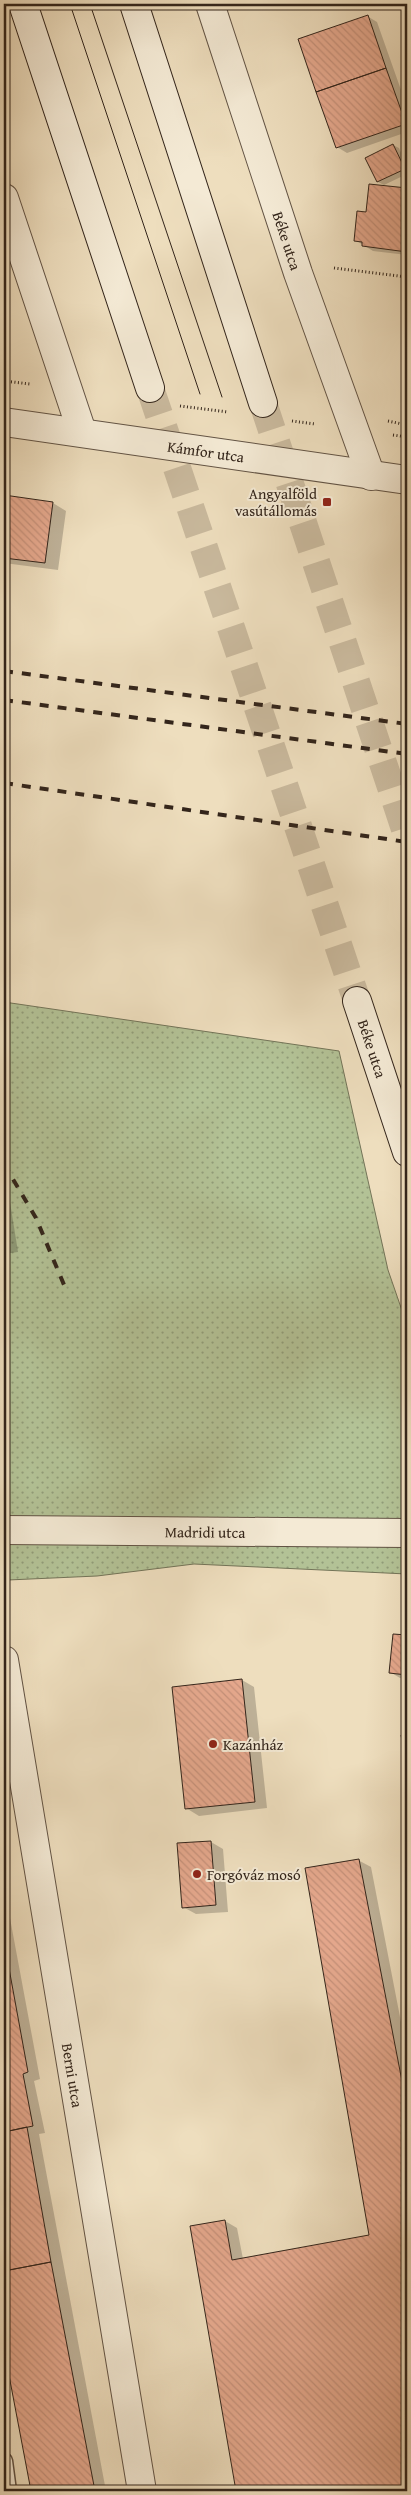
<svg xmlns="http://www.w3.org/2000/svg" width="411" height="2495" viewBox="0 0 411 2495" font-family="'Gentium Book Plus',serif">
  <defs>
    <pattern id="grass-dots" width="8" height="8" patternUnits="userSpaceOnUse" patternTransform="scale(1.25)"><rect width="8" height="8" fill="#b3c296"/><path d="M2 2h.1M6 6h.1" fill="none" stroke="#929d7a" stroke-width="1.8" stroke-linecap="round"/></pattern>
    <pattern id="building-back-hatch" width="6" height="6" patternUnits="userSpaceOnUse" patternTransform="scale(1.25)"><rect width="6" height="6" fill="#e5a88d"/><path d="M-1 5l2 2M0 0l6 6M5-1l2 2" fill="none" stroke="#c59079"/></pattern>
  </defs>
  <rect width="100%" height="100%" fill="#eedebe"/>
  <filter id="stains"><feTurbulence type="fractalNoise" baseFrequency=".004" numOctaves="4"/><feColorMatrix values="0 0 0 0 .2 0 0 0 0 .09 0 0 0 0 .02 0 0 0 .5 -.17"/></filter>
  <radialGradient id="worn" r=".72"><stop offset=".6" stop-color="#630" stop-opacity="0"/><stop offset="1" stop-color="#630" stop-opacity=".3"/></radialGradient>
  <path fill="url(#grass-dots)" stroke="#737458" d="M4 1002 339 1051 388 1270 407 1325V1574L194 1564 97 1576 8 1580 4 1543Z"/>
  <path fill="#0003" d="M292 4H303L296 6Z
    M367 16 377 22 407 107V132L347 153 337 147Z
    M393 145 399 148 407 167V174L384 185 378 182Z
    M370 185 407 189V255L373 251 355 240 367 213Z
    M4 496 53 503 66 511 58 570 4 563Z
    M4 1198 10 1202 18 1252 4 1254Z
    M394 1635 407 1637V1679L400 1678 390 1672Z
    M242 1680 254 1687 267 1808 199 1816 186 1808Z
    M211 1842 223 1849 228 1912 196 1914 183 1907Z
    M358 1860 371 1867 407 2053V2491H238L192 2227 225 2221 237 2228 243 2259 370 2236Z
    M4 1886 40 2079 34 2081 45 2133 39 2134 106 2491H32L4 2342Z"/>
  <path fill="url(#building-back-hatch)" stroke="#33251b" d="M368 15 386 68 316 92 298 39Z
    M386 68 406 124 336 148 316 92Z
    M393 144 405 169 377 182 365 158Z
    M369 184 407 188V252L362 246V242L354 241 357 211 366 212Z
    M4 495 53 502 45 563 4 558Z
    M4 1220 8 1247H4Z
    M393 1634 407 1635V1675L389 1673Z
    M242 1679 255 1802 185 1809 172 1687Z
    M407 1734V1769L401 1735Z
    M211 1841 216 1905 182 1908 177 1843Z
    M359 1859 407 2107V2491H236L190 2226 225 2220 232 2260 369 2235 305 1868Z
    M4 1941 28 2072 23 2074 33 2126 4 2132Z
    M27 2127 51 2262 4 2271V2132Z
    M51 2262 95 2491H31L4 2349V2271Z"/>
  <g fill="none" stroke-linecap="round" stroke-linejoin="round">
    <path stroke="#c9b99d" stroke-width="28" stroke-dasharray="28 14" stroke-linecap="butt" d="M150 388 357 1001
      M263 403 407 835"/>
    <g stroke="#625344" stroke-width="19">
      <path id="service" d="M4 2461 8 2491"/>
    </g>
    <g stroke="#625344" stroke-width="30">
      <g id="minor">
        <path id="s1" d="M210 4 298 273 371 476"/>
        <path d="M4 198 82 432"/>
        <path id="s2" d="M4 1530 407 1533"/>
        <path id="s3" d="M4 1660 142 2491"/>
      </g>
    </g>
    <g stroke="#625344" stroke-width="30">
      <g id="tertiary">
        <path id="s4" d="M4 422 407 480"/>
      </g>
    </g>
    <g stroke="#33251b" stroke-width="30">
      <g id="secondary">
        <path d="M23 4 150 388"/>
        <path d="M134 4 263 403"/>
        <path id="s5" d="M357 1001 407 1152"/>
      </g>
    </g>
    <path stroke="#33251b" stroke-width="3" stroke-dasharray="1 2.5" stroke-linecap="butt" d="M334 268 407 277
      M4 381 30 384
      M180 406 228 412
      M292 421 315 424
      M388 421 407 425
      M393 435 407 437"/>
    <use href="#service" stroke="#f4ead5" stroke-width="16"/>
    <use href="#minor" stroke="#f4ead5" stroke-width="28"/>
    <use href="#tertiary" stroke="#f4ead5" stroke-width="28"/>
    <use href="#secondary" stroke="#f4ead5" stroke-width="28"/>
    <path stroke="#33251b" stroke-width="1" d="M70 4 200 394
      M90 4 222 397
      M406 1006 407 1010"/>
    <path stroke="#33251b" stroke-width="4" stroke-dasharray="9 9" stroke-linecap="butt" d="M4 671 407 724
      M4 700 407 754
      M4 783 407 842
      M4 1164 36 1218 67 1292"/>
  </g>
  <g fill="#8f2418" stroke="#f4ead5" stroke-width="2">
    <rect x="322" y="497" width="10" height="10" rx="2.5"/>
    <circle cx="213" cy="1744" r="5"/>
    <circle cx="197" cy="1874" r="5"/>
  </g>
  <g text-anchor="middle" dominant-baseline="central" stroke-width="4" stroke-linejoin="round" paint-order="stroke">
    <g font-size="15" fill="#33251b" stroke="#f4ead5">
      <text stroke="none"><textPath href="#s1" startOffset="249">Béke utca</textPath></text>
      <text stroke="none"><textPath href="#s4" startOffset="204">Kámfor utca</textPath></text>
      <text stroke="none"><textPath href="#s5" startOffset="50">Béke utca</textPath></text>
      <text stroke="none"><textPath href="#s2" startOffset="201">Madridi utca</textPath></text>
      <text stroke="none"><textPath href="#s3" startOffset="421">Berni utca</textPath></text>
    </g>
    <g font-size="15" fill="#33251b" stroke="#f4ead5" text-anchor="start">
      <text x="317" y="493" text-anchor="end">Angyalföld<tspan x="317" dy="17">vasútállomás</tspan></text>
      <text x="223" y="1744">Kazánház</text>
      <text x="207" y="1874">Forgóváz mosó</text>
    </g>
  </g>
  <rect width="411" height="2495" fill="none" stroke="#eedebe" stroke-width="20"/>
  <rect x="5" y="5" width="401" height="2485" fill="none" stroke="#33251b" stroke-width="2.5"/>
  <rect x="10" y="10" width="391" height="2475" fill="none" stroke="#33251b"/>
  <rect width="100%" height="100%" filter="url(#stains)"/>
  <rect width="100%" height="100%" fill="url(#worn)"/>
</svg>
